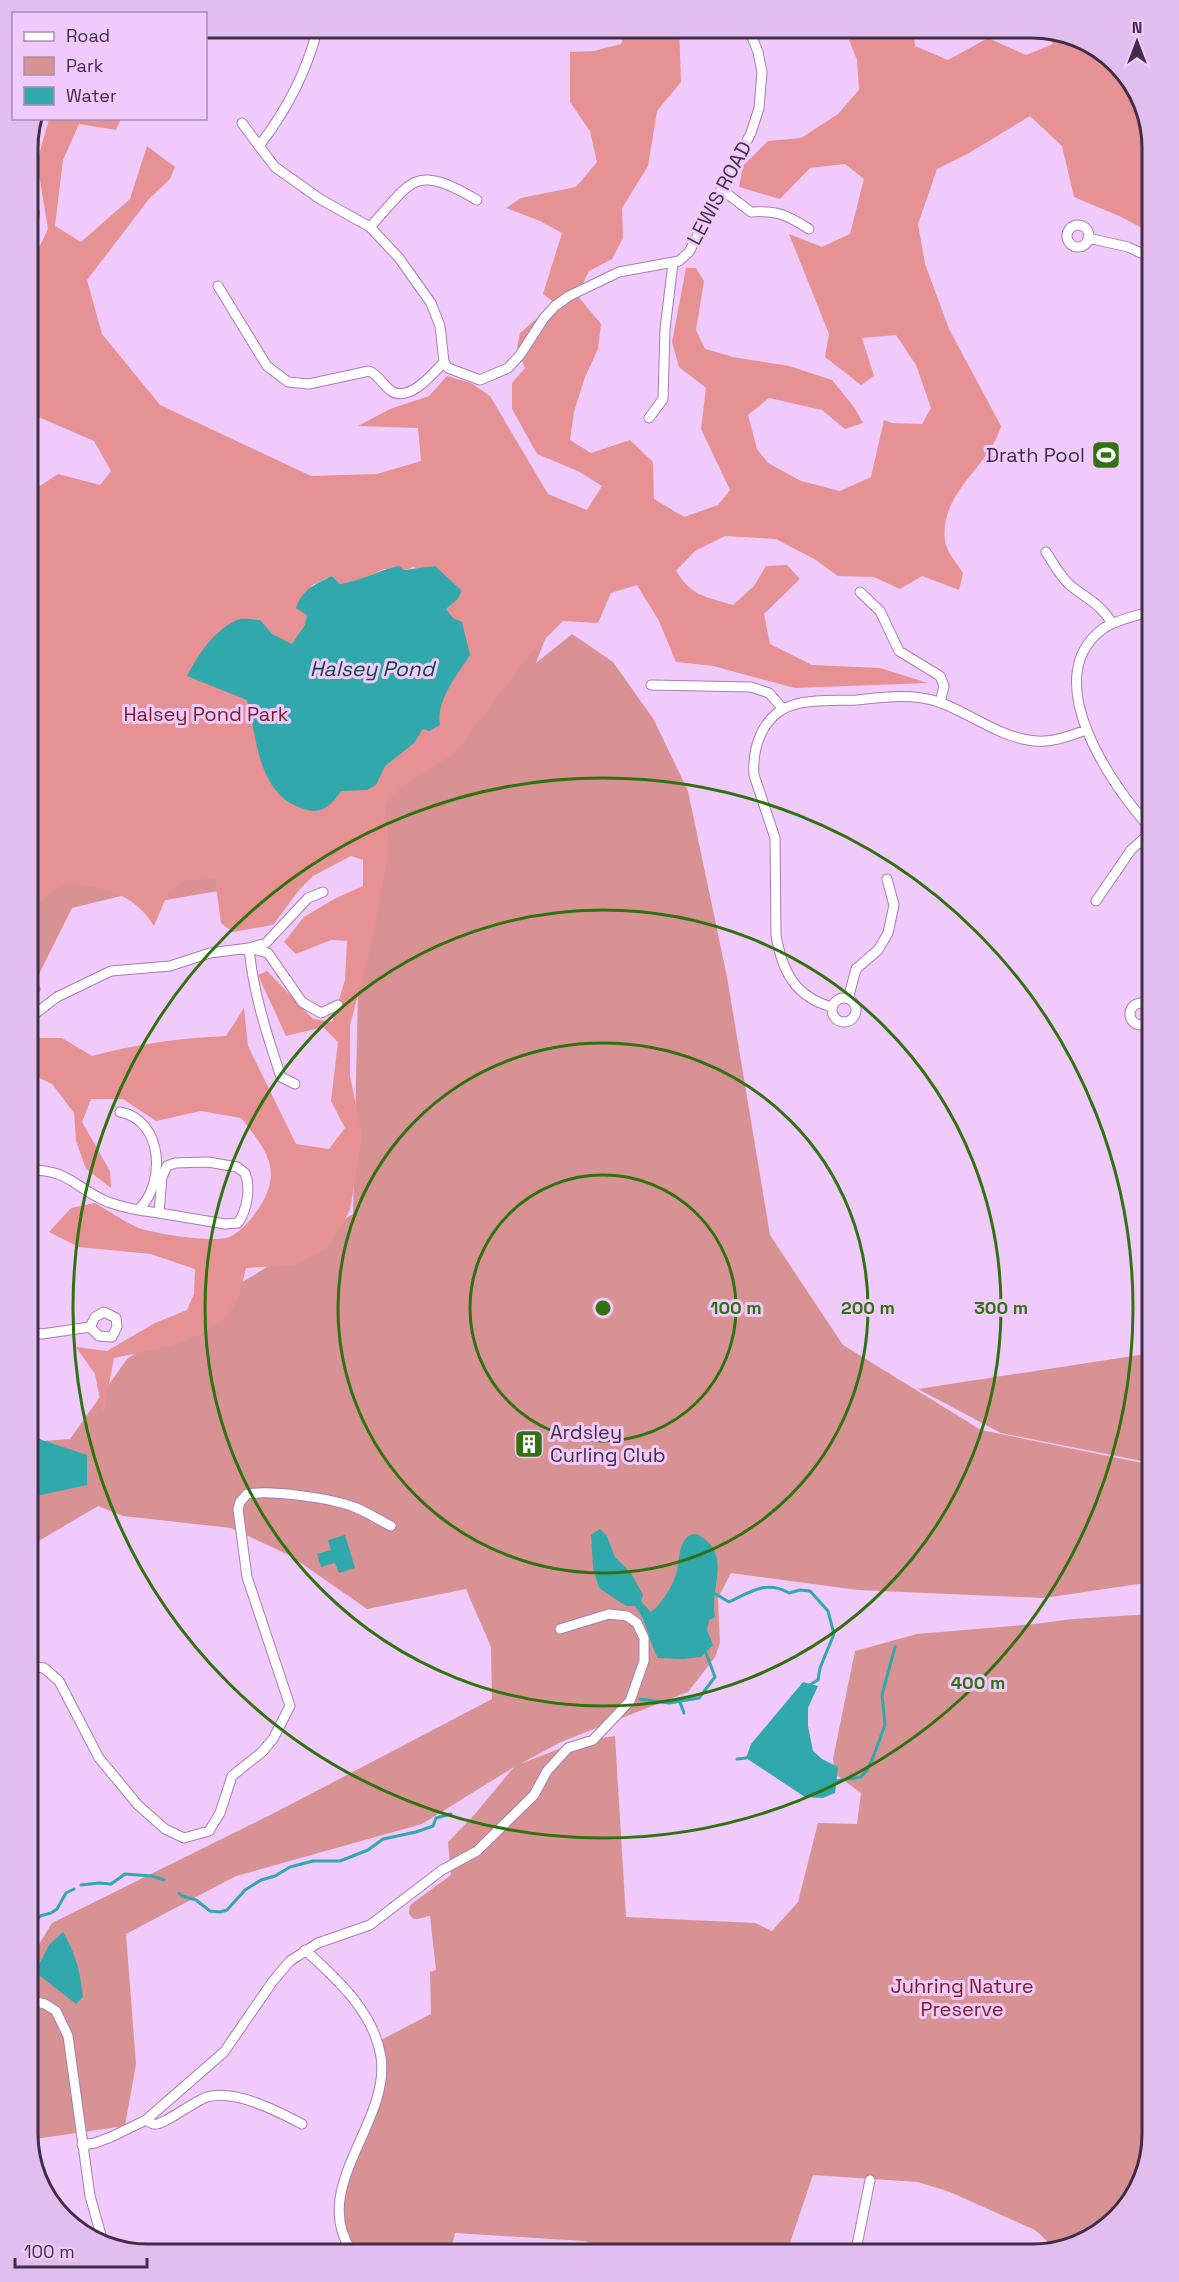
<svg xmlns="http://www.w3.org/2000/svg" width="1179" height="2282" viewBox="0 0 1179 2282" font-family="'Space Grotesk',sans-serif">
  <rect width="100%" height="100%" fill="#efcafb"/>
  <path fill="#d99293" d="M27 529 547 634 536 663 572 634 613 662 654 720 688 791 727 977 770 1235 843 1345 981 1430 1152 1465V1582L1044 1598 858 1590 731 1573 718 1598 720 1643 715 1657 688 1692 561 1742 520 1764 577 1742 615 1736 626 1917 755 1923 772 1931 798 1902 818 1823 857 1824 861 1793 835 1774 833 1759 855 1651 917 1634 1035 1624 1072 1619 1152 1614V2134L1131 2202 1078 2246 1057 2250 1035 2230 950 2192 918 2182 813 2175 786 2255H648L583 2241 455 2233 450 2255H345L339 2218 340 2199 380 2091 377 2042 431 2014 430 1972 436 1970 430 1916C421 1917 414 1923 409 1914L410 1905 451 1875 448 1842 475 1814 514 1767 422 1824 236 1876 126 1934 136 2064 125 2126 28 2140 27 1964 52 1923 280 1810 492 1699 491 1647 466 1589 367 1609 291 1556 231 1528 123 1516 98 1506 27 1548V1431L43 1441 70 1439 127 1359 220 1296 353 1214 359 948 378 842 288 879 166 900 137 892 72 908 27 998Z
    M1152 1353V1463L1001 1433 918 1389Z"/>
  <path fill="#e69294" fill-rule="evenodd" d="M627 27H679L681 82 657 111 648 166 622 208 623 238 612 259 589 271 577 295 601 324 598 349 585 377 574 412 570 440 591 453 630 440 653 462 654 499 684 517 718 505 730 490 701 429 706 388 679 367 672 342 686 268H696L704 281 696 330 705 349 733 357 789 366 832 380 854 407 863 423 845 429 822 410 769 398 748 415 757 449 768 463 801 481 840 491 871 477 884 420 892 423 922 424 931 408 916 365 896 335 862 338 874 376 861 385 825 357 829 334 789 234 822 247 850 234 864 179 845 164 810 168 780 199 739 187 743 166 768 141 801 138 838 114 859 90 857 60 844 27H913L915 46 948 60 988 38 1026 55 1053 44 1044 29 1099 48 1143 101 1152 148V233L1119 216 1074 197 1062 146 1030 116 969 153 937 169 918 224 925 264 949 329 1001 426C989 468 939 492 945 541 946 551 958 565 963 573L959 590 922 576 900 589 874 577 838 576 816 560 776 539 725 536 695 551 676 571C693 597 704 596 733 605L754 586 766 566 787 565 800 579 764 614 770 644 812 665 880 668 928 683 795 688 713 666 676 662 659 621 637 585 611 593 598 623 563 621 529 655 455 753 403 786 385 804 389 849 370 950 350 1025V1076L362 1136 350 1210 330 1246 295 1265 246 1268C243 1279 241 1294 235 1304 211 1343 155 1349 114 1358L103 1415 95 1374 76 1347 107 1351 155 1323 187 1310 194 1294 195 1269 151 1254 79 1247 49 1232 71 1208 95 1203C109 1211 124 1222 139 1228 155 1234 210 1242 226 1238 236 1236 248 1223 254 1215 285 1173 269 1153 241 1118L201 1111 156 1121 123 1099H91L82 1122 110 1171 111 1188 86 1169 76 1141 74 1113 52 1084 27 1072V1038H62L92 1056C137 1044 180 1038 226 1036L244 1008 248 1046 296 1144 329 1149 345 1128 331 1101 338 1042 323 1027 286 1036 258 975 267 971 313 1019 332 1022 345 980 347 941 331 940 296 954 284 942 304 917 334 899 363 886V860L351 856 313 876 299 890 273 925 233 932 221 923 215 879 186 880 168 893 154 926C133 892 103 887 65 883L31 909 27 928V491L34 490 58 474 100 485 111 471 94 441 27 412V254L37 252 48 229 37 162 49 119H121L116 130 79 124 63 160 55 226 81 242 130 199 147 146 175 167 170 179 149 199 87 280 102 334 160 405 311 476 377 474 421 461 418 428 358 426 390 409 429 396 447 376 471 383 490 396 548 494 587 510 602 486 578 471 537 454 512 409V383L525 368 517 348 520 333 555 303 543 294 562 233 540 221 506 208 521 198 576 187 597 162 590 131 570 102V52L594 51 621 44ZM414 567 457 600 446 609 453 618 462 622 470 655 447 692 438 715 423 729 414 743 385 766 376 785 341 791C334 802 328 808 315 811L274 789 261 765 247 700 226 690 196 681 260 620 272 634 292 644C307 624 309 620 299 597L312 585 332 576 340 584 358 581 384 569 404 570Z
    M27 944 41 990 27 1011Z"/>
  <path fill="#31a8ac" d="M399 566 404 570 435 566 462 591 457 600 446 609 453 618 462 622 470 655C457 675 436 700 440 725L429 731 423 729 414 743 385 766 376 785 367 790 341 791C333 803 324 814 308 810 257 798 258 740 247 700L187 676C198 655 214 630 237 620 243 617 253 620 260 620L272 634 292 644 305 625 307 615 296 608C302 590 315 584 332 576L340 584C361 581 379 570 399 566Z
    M27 1435 87 1455V1485L27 1498Z
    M600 1529 607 1536 615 1557 631 1573 643 1595 641 1601 651 1612C661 1605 671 1588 675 1577 681 1563 676 1535 696 1534 734 1552 709 1586 715 1617L709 1620 707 1630 713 1645 701 1657 683 1659 658 1658C648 1640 649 1625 635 1606H626L599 1588 593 1567 591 1535Z
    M345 1535 355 1568 339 1573 335 1563 321 1567 317 1554 331 1550 328 1540Z
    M803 1682 818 1686 808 1708V1726L813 1751 822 1759 838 1767 835 1793 823 1798 805 1797 746 1758 751 1744Z
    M63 1932C76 1955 80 1970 83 1997L76 2004 35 1972 49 1945Z"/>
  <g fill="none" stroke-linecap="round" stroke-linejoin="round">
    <path stroke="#31a8ac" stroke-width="3" d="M714 1593 729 1602C751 1592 765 1580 789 1593L800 1590 810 1591 828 1611 834 1634 820 1668 818 1680 811 1684
      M640 1699 669 1703 699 1698 715 1677 706 1653
      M680 1702 684 1713
      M737 1759 746 1758
      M836 1781 861 1777 867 1770 872 1760 885 1725 882 1695 895 1647
      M81 1885 99 1883 111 1884 125 1874 152 1876 164 1880
      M179 1893 182 1896 196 1900 210 1911 220 1912 227 1910 245 1890 261 1880 275 1876 290 1867 313 1861H340L368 1850 383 1839 416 1832 433 1826 436 1818 451 1814
      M27 1920 33 1922 40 1916 51 1913 57 1909 66 1893 74 1889"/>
    <g stroke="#a87cb5" stroke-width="11">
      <path id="minor" d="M318 27C307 72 287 110 259 146L275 167 320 199 370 227 399 258 431 303 440 326 444 362
        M536 31V27
        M31 123 33 118
        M242 123 259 146
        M721 189 751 212C777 210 787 215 809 229
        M27 201C35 208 36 213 32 223
        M1067 236a11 11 0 1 1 22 0a11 11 0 1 1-22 0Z
        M370 227C413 180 414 163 477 200
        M1088 238 1128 247 1152 258
        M218 286 267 366 288 382 309 384 369 371C379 375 382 384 390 390 408 404 433 374 444 362
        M444 362 448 368 480 380 508 368 520 355 544 318 555 306 569 296 619 272 679 261 689 252 751 133 759 108 762 72 758 52 748 27
        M649 418 663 399 665 329 673 263
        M1046 552C1054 564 1060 577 1071 586 1090 601 1098 602 1112 623
        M860 592 880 611 899 651 940 676 944 686 940 703
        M651 685 751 687 769 693 783 709
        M1152 830C1113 788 1035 677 1104 628 1118 619 1136 616 1152 611
        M1096 901 1131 850 1152 831
        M249 948C253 992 267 1035 281 1077L295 1084
        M249 948 268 953 302 1002 321 1013 338 1005
        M832 1010a12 12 0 1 1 24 0a12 12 0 1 1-24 0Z
        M848 999 856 969 878 950 888 933 894 905 887 879
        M1130 1014a11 11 0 1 1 22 0a11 11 0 1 1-22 0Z
        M832 1007C795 997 782 971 776 935L775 838 754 775C752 747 763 714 793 705 813 699 836 701 857 700 885 697 912 693 939 702 969 713 997 735 1028 740 1049 744 1067 737 1086 730
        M27 1020 57 997 111 971 170 966 210 953 249 948 266 943 308 898 323 892
        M120 1112C164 1120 166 1185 138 1210
        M208 1162 237 1167 245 1173C251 1188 247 1210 238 1223L225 1224 159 1213 162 1177 167 1166 175 1163Z
        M27 1170C70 1169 74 1188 108 1202 124 1208 142 1211 159 1213
        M104 1312 116 1318 117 1327 112 1337 99 1336 90 1327 95 1317Z
        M27 1332 42 1334 90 1327
        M27 1666 44 1668 59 1681 99 1758 138 1805 165 1829 184 1838 209 1831 220 1813 232 1776 262 1752 273 1739 290 1706 247 1577 238 1509 240 1502 247 1494C271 1490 331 1498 354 1507 367 1512 379 1520 391 1526
        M305 1950C337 1979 374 2012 381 2057 391 2123 307 2189 353 2253
        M27 2000 45 2004 56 2011 68 2036 90 2196 103 2242
        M146 2120C148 2121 152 2124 154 2124 163 2126 194 2101 207 2097 235 2089 277 2111 302 2124
        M82 2145 95 2143 111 2137 146 2120 224 2052 273 1981 290 1961 318 1943 370 1925 442 1870 477 1851 534 1795 547 1771 568 1748 593 1740 630 1701 644 1661V1638L637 1623 627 1616 609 1614 560 1629
        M855 2255 870 2180"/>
    </g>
    <use href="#minor" stroke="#fff" stroke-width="9"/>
  </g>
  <g fill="none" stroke="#2f720f" stroke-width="3">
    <circle cx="603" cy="1308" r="133"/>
    <circle cx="603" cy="1308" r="265"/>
    <circle cx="603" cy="1308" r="398"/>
    <circle cx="603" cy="1308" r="530"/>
  </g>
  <defs>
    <g id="stadium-square" transform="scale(1.5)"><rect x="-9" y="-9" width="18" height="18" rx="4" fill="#2f720f" stroke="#efcafb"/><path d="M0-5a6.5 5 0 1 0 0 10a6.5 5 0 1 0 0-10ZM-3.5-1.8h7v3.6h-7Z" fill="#fff"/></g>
    <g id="building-square" transform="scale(1.5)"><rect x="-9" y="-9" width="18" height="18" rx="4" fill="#2f720f" stroke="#efcafb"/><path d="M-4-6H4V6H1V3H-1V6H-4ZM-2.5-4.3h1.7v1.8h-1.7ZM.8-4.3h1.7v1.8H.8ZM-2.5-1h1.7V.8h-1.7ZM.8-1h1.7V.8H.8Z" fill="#fff"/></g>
  </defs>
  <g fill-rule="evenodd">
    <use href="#stadium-square" x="1106" y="455"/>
    <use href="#building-square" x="529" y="1444"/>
  </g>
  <g text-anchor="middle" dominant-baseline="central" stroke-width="6" stroke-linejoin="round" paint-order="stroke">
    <g font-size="20" fill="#412e46" stroke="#efcafb">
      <text transform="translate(719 193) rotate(-62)">LEWIS ROAD</text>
    </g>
    <g font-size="20" fill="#412e46" stroke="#efcafb" text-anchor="end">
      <text x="1085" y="455">Drath Pool</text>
      <text x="550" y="1432" text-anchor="start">Ardsley<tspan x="550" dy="23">Curling Club</tspan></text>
    </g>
    <g font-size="20" fill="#7d1b29" stroke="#efcafb">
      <text x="206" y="714">Halsey Pond Park</text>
      <text x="962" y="1986">Juhring Nature<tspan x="962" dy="23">Preserve</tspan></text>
    </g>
    <g font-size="21" font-style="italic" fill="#134648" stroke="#efcafb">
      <text x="372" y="668">Halsey Pond</text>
    </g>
  </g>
  <path d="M0 0H1179V2282H0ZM148 38H1032A110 110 0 0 1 1142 148V2134A110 110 0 0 1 1032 2244H148A110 110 0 0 1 38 2134V148A110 110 0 0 1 148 38Z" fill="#e1beed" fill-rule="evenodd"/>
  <path fill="none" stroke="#412e46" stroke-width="3" d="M148 38H1032A110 110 0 0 1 1142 148V2134A110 110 0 0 1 1032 2244H148A110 110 0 0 1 38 2134V148A110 110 0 0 1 148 38Z"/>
  <circle cx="603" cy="1308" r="9" fill="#2f720f" stroke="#efcafb" stroke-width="3"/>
  <g font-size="18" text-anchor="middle" font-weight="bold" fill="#2f720f" stroke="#efcafb" stroke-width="6" stroke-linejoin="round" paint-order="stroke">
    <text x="736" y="1314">100 m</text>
    <text x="868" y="1314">200 m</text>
    <text x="1001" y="1314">300 m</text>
    <text x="978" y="1689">400 m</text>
  </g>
  <rect x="12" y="12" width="195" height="108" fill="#efcafb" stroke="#a98cb3" stroke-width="1.5"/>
  <rect x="24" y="32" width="30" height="9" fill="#ffffff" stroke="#a98cb3" stroke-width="1.5"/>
  <text x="66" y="42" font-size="18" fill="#412e46">Road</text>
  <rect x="24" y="57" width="30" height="18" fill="#d99293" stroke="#a98cb3" stroke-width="1.5"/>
  <text x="66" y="72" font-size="18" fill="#412e46">Park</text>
  <rect x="24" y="87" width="30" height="18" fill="#31a8ac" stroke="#a98cb3" stroke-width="1.5"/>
  <text x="66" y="102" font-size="18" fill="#412e46">Water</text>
  <g transform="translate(1137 42)" stroke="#efcafb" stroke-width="4.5" paint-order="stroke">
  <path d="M0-4.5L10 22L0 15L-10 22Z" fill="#412e46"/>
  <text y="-9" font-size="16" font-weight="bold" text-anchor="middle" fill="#412e46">N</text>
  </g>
  <path d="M15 2258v9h132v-9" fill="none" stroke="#412e46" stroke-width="3"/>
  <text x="24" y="2258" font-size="18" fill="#412e46" stroke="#efcafb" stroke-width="4.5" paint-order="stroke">100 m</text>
</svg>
